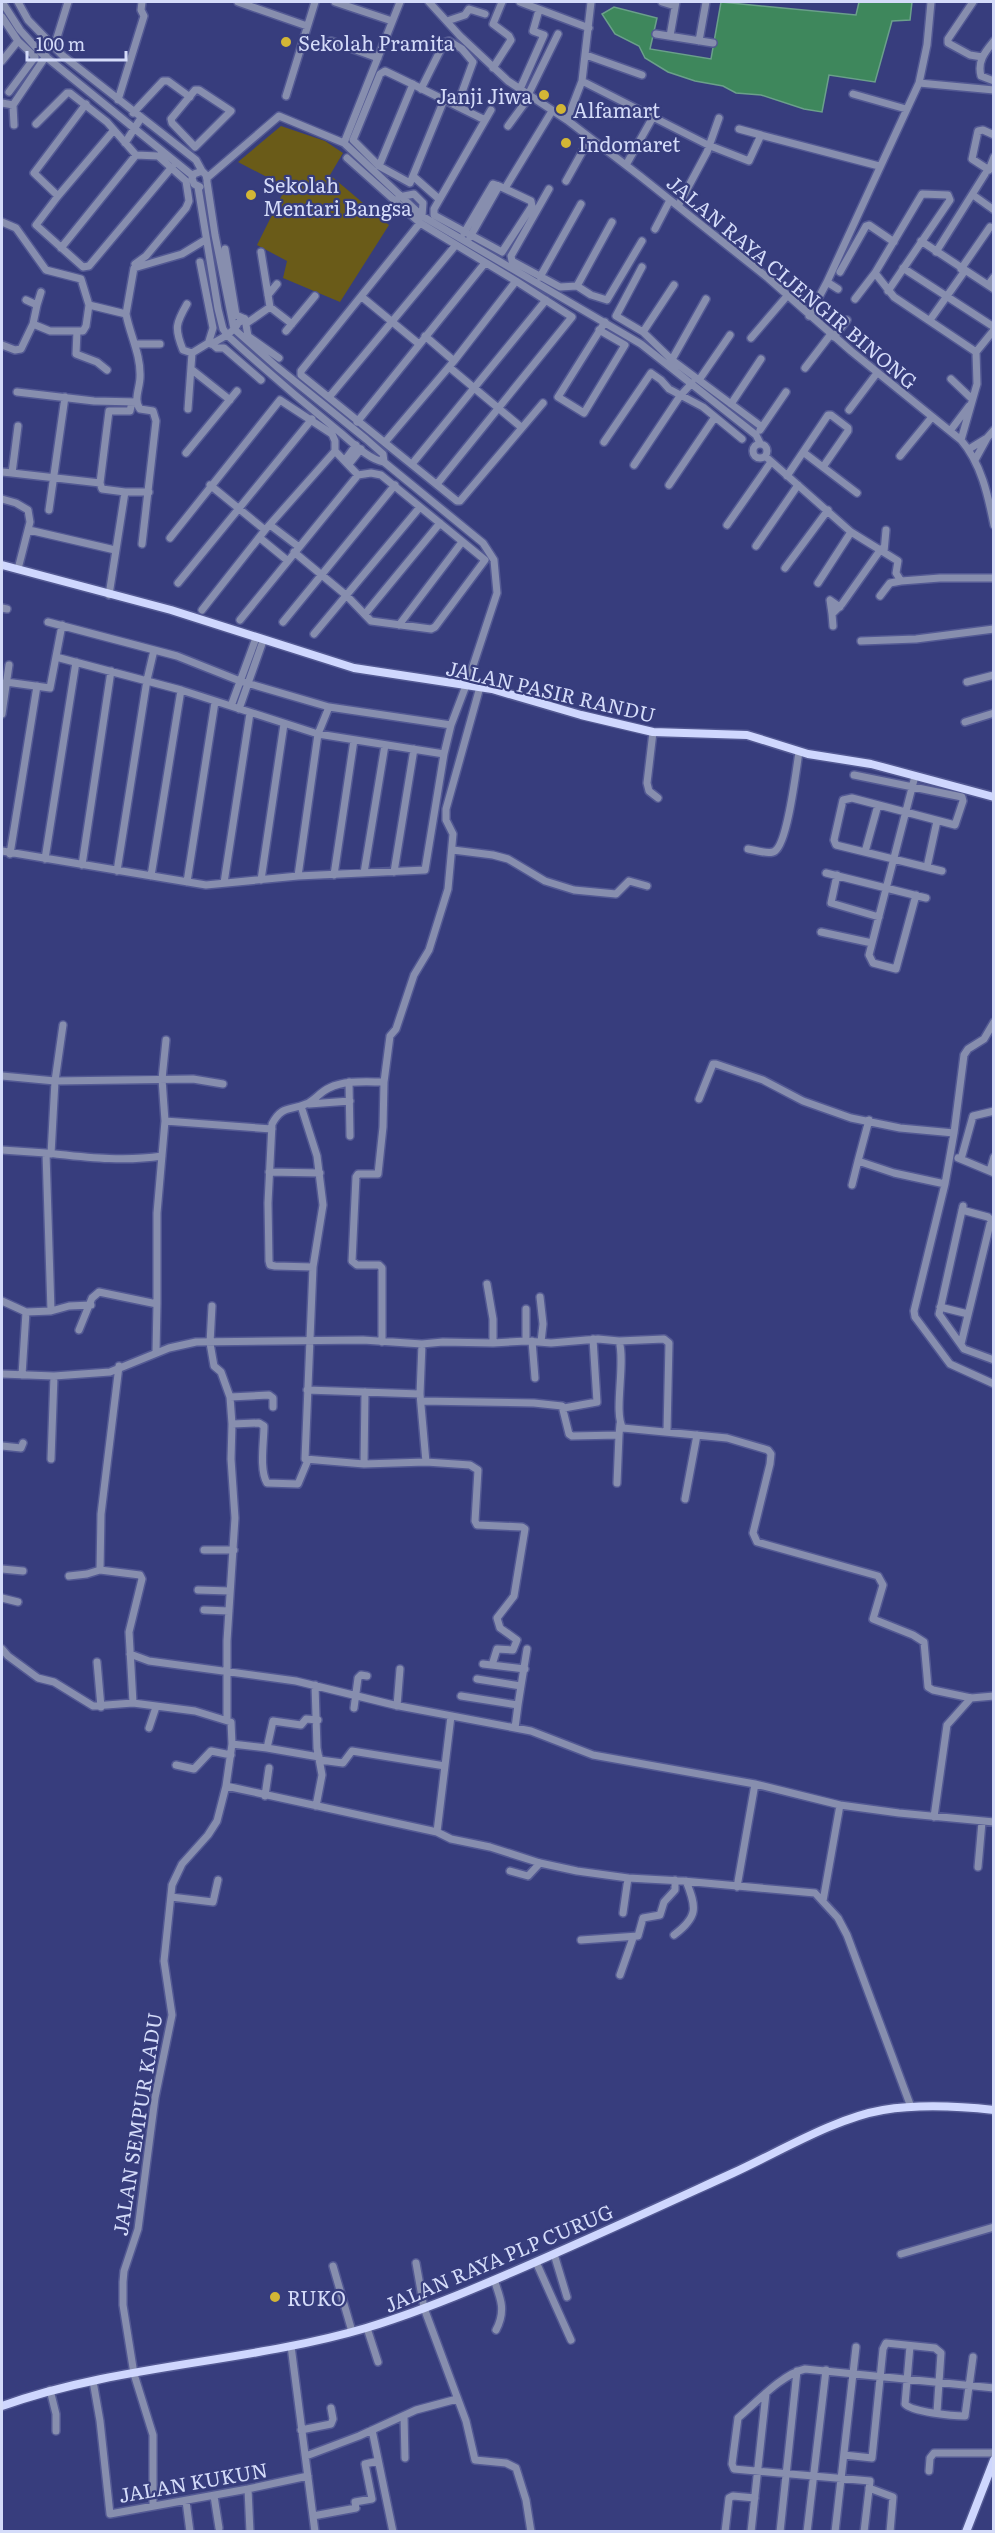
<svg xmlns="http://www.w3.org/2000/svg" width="995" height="2533" viewBox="0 0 995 2533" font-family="Literata,serif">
  <rect width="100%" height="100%" fill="#373d7d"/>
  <path fill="#6a5b18" d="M281 126 325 141 343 153 330 175 389 225 340 302 283 278 287 261 257 245 286 187 238 162Z"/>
  <path fill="#3e875c" stroke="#6ba08b" stroke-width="1.5" d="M721 2 856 15 859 2H912L910 20 892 21 875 82 829 75 822 112 804 109 761 95 736 93 723 86 695 81 668 72 645 58 639 46 615 34 602 14 614 7 657 18 650 49 711 59Z"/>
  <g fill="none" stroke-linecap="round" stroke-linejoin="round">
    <g stroke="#535993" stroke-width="10">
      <path id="minor" d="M2 2 20 30 40 52 193 176
        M18 2 28 20 62 55 196 160 202 171 206 175 207 180
        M238 2 307 26
        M335 2 392 21
        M429 2 460 36 508 81 567 120 640 176 768 278 851 351 961 440C981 463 988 495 994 525
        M520 2 589 28
        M662 2 675 6
        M973 2 948 39V43L970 55 982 57
        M2 17 18 41 35 57 9 92
        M447 21 465 15 469 9 485 14
        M656 34 713 43
        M670 36 676 2
        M331 41 378 58
        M699 41 706 2
        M994 41C985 52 977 61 981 76L994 81
        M54 47 68 2
        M586 55 642 75
        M2 61 18 41
        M493 68 511 40 509 36 493 24 502 2
        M582 81 708 145 749 161 761 135 739 129
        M919 83 994 90
        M421 89 444 43 449 41 462 49 473 62 457 106
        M520 89 544 35 533 31 539 10
        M195 90H199L231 111 195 147 172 123 171 119Z
        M853 94 906 109
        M528 95 558 34
        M286 96 315 2
        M118 100 144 16 141 10 142 2
        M444 100 410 183 379 166 353 140 380 74 385 71C419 87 452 104 485 120
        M2 103 13 105
        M491 110 434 209V215L502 252 532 206 531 201 499 186
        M133 113 163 81H168L190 97
        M567 120 582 81 591 2
        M36 124 67 93H70L107 122 136 155 158 156 186 181 189 201 186 208 146 256 135 264
        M14 125 13 105 46 56
        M508 126 530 96
        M114 130 58 196 36 225 83 267 89 266 172 167
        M761 135 879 166
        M994 135 983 130 978 131 972 159 989 170 994 157
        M125 143 141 118
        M344 143 400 2
        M347 158 420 223
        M626 165 653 117
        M379 166 413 84
        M208 177 279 116 344 143 422 216 641 344 756 435 760 443
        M414 177 439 199
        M566 181 590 138
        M207 182 215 235 234 329 277 367 366 439 383 454 384 462
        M507 185 552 111
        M200 187 194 184 192 178 194 174 202 171
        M549 189 511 256 512 261 560 287 577 286 591 295 607 300 642 241
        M973 195 994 210
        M58 196 34 173 86 104
        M399 197 414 194 423 203 422 216
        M678 206 707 152 719 118
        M2 222 16 228 46 270 81 279 89 305 126 314 134 268 182 254 205 240
        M655 229 670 200
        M464 233 493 184 499 186 470 237
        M921 241 994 289
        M61 248 136 155
        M225 249 236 315 245 319 248 336 279 358
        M261 252 270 307 292 324
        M936 252 985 174
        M200 262 213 328 209 341 217 348H224L261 380
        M642 267 616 316 643 332 672 360 762 427
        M903 268 994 327
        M961 269 990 227
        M840 272 866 226 869 225 894 242
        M875 273 894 297 976 352 977 384 961 440
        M540 277 581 204
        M827 282 838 289
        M988 285 994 277
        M577 286 612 222
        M268 295 277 284
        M362 297 419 344
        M855 299 875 273 922 194 948 195 950 200 888 291
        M26 300 37 305 33 324
        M187 304C176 323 174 328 183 350L192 353
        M37 305 41 292
        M89 305 86 326 83 331H77L76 354 97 362 107 370
        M126 314C130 335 141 355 140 377 140 388 133 400 140 409L153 411 156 421 142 544
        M809 316 827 282 919 83 927 45 931 2
        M930 320 964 272
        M247 323 270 307
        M599 330 625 345 584 413 558 397 605 322
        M286 331 315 296
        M643 332 674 285
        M425 336 454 361
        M834 337 847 320
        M751 338 787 296
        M136 344H160
        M211 344C219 340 235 332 238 323L245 319
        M2 345 15 350 21 349 33 324 50 331H77
        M976 352 994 330
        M192 353 210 342
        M670 363 706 299
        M449 367 521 427
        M805 368 831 334
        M191 369 230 400
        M951 379 972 399
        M699 380 730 335
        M17 392 94 401 137 402
        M330 396 455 246
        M731 404 761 359
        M188 409 192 353
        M849 410 877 373
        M357 422 485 263
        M18 426 12 473 100 483 102 489 125 492
        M760 430 786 392
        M950 431 969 406
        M386 441 454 361 516 281
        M604 442 651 373 661 380 669 389 703 407 742 439
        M753 451a7 7 0 1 1 14 0a7 7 0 1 1-14 0Z
        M969 449 987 438 994 430
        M803 452 857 493
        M186 453 237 391
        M765 456 851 532 898 561 896 573 901 581 940 578H994
        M900 456 932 417
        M345 460 356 445
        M975 460 987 438
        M349 464 361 449
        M412 464 546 300
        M634 465 680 396 692 383
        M2 472 12 473
        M787 476 828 415H831L848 428V431L823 467
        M100 483 109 411H130L132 402
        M437 484 572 317 516 281 420 223 301 371V375L457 501H460L543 403
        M210 485 265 530
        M669 485 715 417
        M2 499 16 503 28 510 30 522 18 569
        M49 510 65 397
        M270 525 299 547
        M727 525 771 462
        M29 530 115 550
        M170 538 280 400 332 434 335 441V451L358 475 371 473 381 475 485 560 435 627 431 629 371 621 347 596 294 552
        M260 538 288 561
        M756 546 798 485
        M884 552 886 530
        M785 568 828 510
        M178 583 312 419
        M818 583 851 532
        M109 595 125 492H149
        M880 596 890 583 901 581
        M840 607 830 600 832 614 842 604 881 549
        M2 608 7 609
        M202 610 265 530 335 451
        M365 614 440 523
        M832 614 833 626
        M240 620 358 475
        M48 622 177 656 240 681 329 707 451 725
        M283 622 395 485
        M399 625 462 542
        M314 634 420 507
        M861 641 916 639 994 629
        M56 657 181 690 318 734 444 754
        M6 682 50 688 62 625
        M967 682 994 675
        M231 706 256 638
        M239 709 263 641
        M2 714 9 665
        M965 722 994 713
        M653 732 647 783 649 791 658 798
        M854 775 962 797 963 801 955 825 852 798 843 800 834 840 836 845 942 871
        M915 776 869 955 873 963 896 969 916 895
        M748 849C755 850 770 855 775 851 788 842 796 770 799 752
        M453 850 493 855 508 859 545 881 574 890 616 894 629 881 647 886
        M2 851 206 885 298 876 425 870 444 754 451 725 470 675 497 593 494 560 483 543 384 462C367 459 350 440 336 429 299 399 263 368 228 336L223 329 218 309 198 187
        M865 852 878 805
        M10 854 37 686
        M45 859 76 662
        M82 865 111 671
        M927 867 937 821
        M117 871 147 680 154 650
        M394 872 414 749
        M364 873 385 745
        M826 873 926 898
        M334 875 354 740
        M837 875 831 903 879 917
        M151 876 181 690
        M298 876 318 734 329 707
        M261 880 284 724
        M187 882 215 702
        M224 883 250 713
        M821 932 872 943
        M994 1022 984 1039 968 1049 964 1055 954 1133 945 1184 914 1311 915 1317 950 1364 994 1384
        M2 1076 55 1081 193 1079 223 1084
        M349 1082 350 1136
        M699 1099 713 1064H716L763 1080 803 1101 851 1118 900 1128 954 1133
        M309 1104 350 1101
        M301 1106 317 1156 323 1205 313 1267
        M869 1120 858 1161 894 1173 945 1184
        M165 1121 272 1129
        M2 1150 46 1153
        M51 1154 55 1081 63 1025
        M958 1158 994 1173
        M961 1159 973 1116 994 1111
        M990 1171 994 1157
        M269 1172 320 1173
        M852 1185 858 1161
        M963 1206 939 1314 964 1349 994 1360
        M487 1284 493 1319V1343
        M540 1297 543 1324 541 1342
        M2 1301 26 1312 51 1311
        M91 1305 69 1306 51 1311 46 1153C85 1157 122 1162 162 1156
        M212 1306 210 1343 214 1366 221 1372 230 1397 232 1424 231 1459 235 1518 227 1641V1720
        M940 1307 968 1314
        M79 1330 92 1298 99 1292 157 1304V1213L165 1121 162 1079 166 1040
        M526 1341V1309
        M532 1341 535 1378
        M619 1341 664 1339 669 1343 667 1431
        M382 1342V1268L379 1265H357L352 1261 356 1177 358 1174H378L383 1127 384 1082
        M422 1344 420 1394 426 1462 470 1465 478 1470 475 1521 477 1525 522 1527 525 1529 514 1596 497 1618 500 1628 517 1640 513 1650 497 1649 492 1665
        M961 1344 991 1220 988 1217 962 1210
        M156 1352 157 1304
        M2 1374 54 1376 110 1372 169 1348 196 1342 363 1340 422 1344 443 1342 493 1343 526 1341 551 1343 598 1339 619 1341C626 1362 613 1414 623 1428L727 1438 768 1450 771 1454 770 1464 753 1533 757 1542 878 1576 883 1585 873 1619 913 1635 924 1642 928 1687 933 1690 971 1698 994 1696
        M22 1375 26 1312
        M307 1390 420 1394
        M365 1392 364 1464 305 1459 313 1267 275 1266 270 1265 269 1261 268 1203 272 1124C282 1105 290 1111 306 1104 314 1101 320 1092 329 1088 345 1080 366 1082 384 1082L390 1036 396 1029 414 975 429 950 448 889 453 834 446 820V809L480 687
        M230 1397 269 1395 273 1398V1407
        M421 1401 534 1403 562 1406 569 1434 572 1436 619 1435 620 1424
        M564 1408 597 1402 593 1339
        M232 1424 259 1423 264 1426C264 1442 259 1469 267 1483L298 1484 308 1460
        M2 1446 21 1448 23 1443
        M51 1459 54 1376
        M364 1464 426 1462
        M617 1483 619 1435
        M685 1499 697 1435
        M204 1550H234
        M2 1569 23 1571
        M100 1570 140 1575 142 1579 129 1632 133 1703
        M69 1576 87 1574 100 1570 101 1514 119 1366
        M198 1590 230 1591
        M2 1598 18 1602
        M204 1610 229 1611
        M2 1649 8 1656 38 1678 54 1682 93 1706 133 1703 195 1711 231 1722 232 1744 226 1786 437 1832 451 1839 490 1847 540 1863 577 1871 628 1878 683 1881 815 1893 838 1918 847 1935 911 2107
        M130 1654 149 1661 296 1681 394 1705 531 1731 593 1755 755 1784
        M97 1662 101 1707
        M483 1664 525 1669
        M477 1679 521 1686 518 1705
        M315 1685 317 1748 322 1775 316 1806
        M521 1686 527 1649
        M461 1696 518 1705 515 1728
        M397 1706 400 1669
        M354 1708 358 1678 361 1675 367 1676
        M149 1728 156 1707
        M232 1744 267 1748 273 1721 301 1725 306 1719 318 1720
        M267 1748 319 1757
        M320 1760 343 1763 352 1751 445 1766
        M176 1765 194 1769 211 1751 231 1755
        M265 1796 269 1768
        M934 1817 947 1725 971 1698
        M437 1832 451 1716
        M978 1867 982 1822
        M510 1871 528 1876 540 1863
        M737 1887 755 1784 840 1805
        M171 1897 213 1902 218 1880
        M823 1901 840 1805 899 1813 994 1822
        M623 1913 628 1878
        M674 1935C698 1917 697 1908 686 1881
        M581 1940 638 1936 643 1918 660 1915 664 1902 675 1890V1880
        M620 1975 633 1938
        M554 2254 567 2297
        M901 2254 994 2227
        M536 2262 571 2340
        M416 2263 424 2308 466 2421 475 2460 506 2463 516 2468 526 2500 531 2532
        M333 2266 351 2328 350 2332
        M494 2280C501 2299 506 2311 496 2330
        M367 2328 378 2362
        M291 2346 315 2532
        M910 2346 905 2404C912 2412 953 2416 965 2416L973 2357
        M93 2381 100 2421 110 2514 248 2489 308 2476
        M50 2390 56 2414V2431
        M404 2416 405 2458
        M301 2430 331 2424 333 2419 331 2408
        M372 2430 393 2532
        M844 2455 872 2458 883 2349 886 2343 935 2348 941 2353 937 2412
        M306 2456 359 2436 416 2410 457 2399
        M929 2471 930 2458 934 2453H994
        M869 2488 893 2497 890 2532
        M248 2489 250 2532
        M214 2496 219 2528
        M186 2501 190 2532
        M153 2505V2435L134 2374 123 2305V2282L124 2271 138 2229 155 2098 172 2015 164 1961 172 1885 182 1864 208 1835 217 1821 226 1786
        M313 2516 356 2508 355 2502 372 2499 365 2464 378 2461
        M725 2532 729 2498 733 2496 755 2498
        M751 2532 766 2393
        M780 2532 797 2371
        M807 2532 826 2370
        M835 2532 856 2347
        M864 2532 870 2481 734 2469 732 2464 738 2418C756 2403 782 2374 805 2369L994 2388"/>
    </g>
    <g stroke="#535993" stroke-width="11">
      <path id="major" d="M2 565 171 610 354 668 492 689 581 715 653 732 747 735 808 754 871 764 994 797
        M2 2406C119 2364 247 2363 366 2328 409 2315 452 2298 494 2280 574 2246 654 2209 733 2173 779 2152 835 2118 883 2110 919 2104 958 2106 994 2110
        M966 2532 994 2460"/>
    </g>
    <use href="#minor" stroke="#878eae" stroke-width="7"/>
    <use href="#major" stroke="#cfd7fe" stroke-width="8"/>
  </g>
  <g fill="#d3b635" stroke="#373d7d" stroke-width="2">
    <circle cx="286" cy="42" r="6"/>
    <circle cx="544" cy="95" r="6"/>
    <circle cx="561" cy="109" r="6"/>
    <circle cx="566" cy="143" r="6"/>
    <circle cx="251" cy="195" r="6"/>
    <circle cx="275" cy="2297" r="6"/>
  </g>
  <g text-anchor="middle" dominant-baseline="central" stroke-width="4.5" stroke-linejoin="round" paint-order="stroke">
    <g font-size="20" fill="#d4dbf9" stroke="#373d7d" text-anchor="start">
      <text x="298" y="42">Sekolah Pramita</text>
      <text x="532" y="95" text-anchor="end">Janji Jiwa</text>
      <text x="573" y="109">Alfamart</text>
      <text x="578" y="143">Indomaret</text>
      <text x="263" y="184">Sekolah<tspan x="263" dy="23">Mentari Bangsa</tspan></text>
      <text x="287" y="2297">RUKO</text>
    </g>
    <g font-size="20" fill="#d4dbf9" stroke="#373d7d">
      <text transform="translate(793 281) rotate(40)">JALAN RAYA CIJENGIR BINONG</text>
      <text transform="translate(551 690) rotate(13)">JALAN PASIR RANDU</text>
      <text transform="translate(136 2124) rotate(-81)">JALAN SEMPUR KADU</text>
      <text transform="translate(498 2257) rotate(-23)">JALAN RAYA PLP CURUG</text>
      <text transform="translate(193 2481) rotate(-10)">JALAN KUKUN</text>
    </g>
  </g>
  <rect width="995" height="2533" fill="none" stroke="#d4dbf9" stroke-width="6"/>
  <path d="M27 51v9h99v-9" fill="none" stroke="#d4dbf9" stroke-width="3"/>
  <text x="36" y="51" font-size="18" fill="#d4dbf9" stroke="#373d7d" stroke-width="4.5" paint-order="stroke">100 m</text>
</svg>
